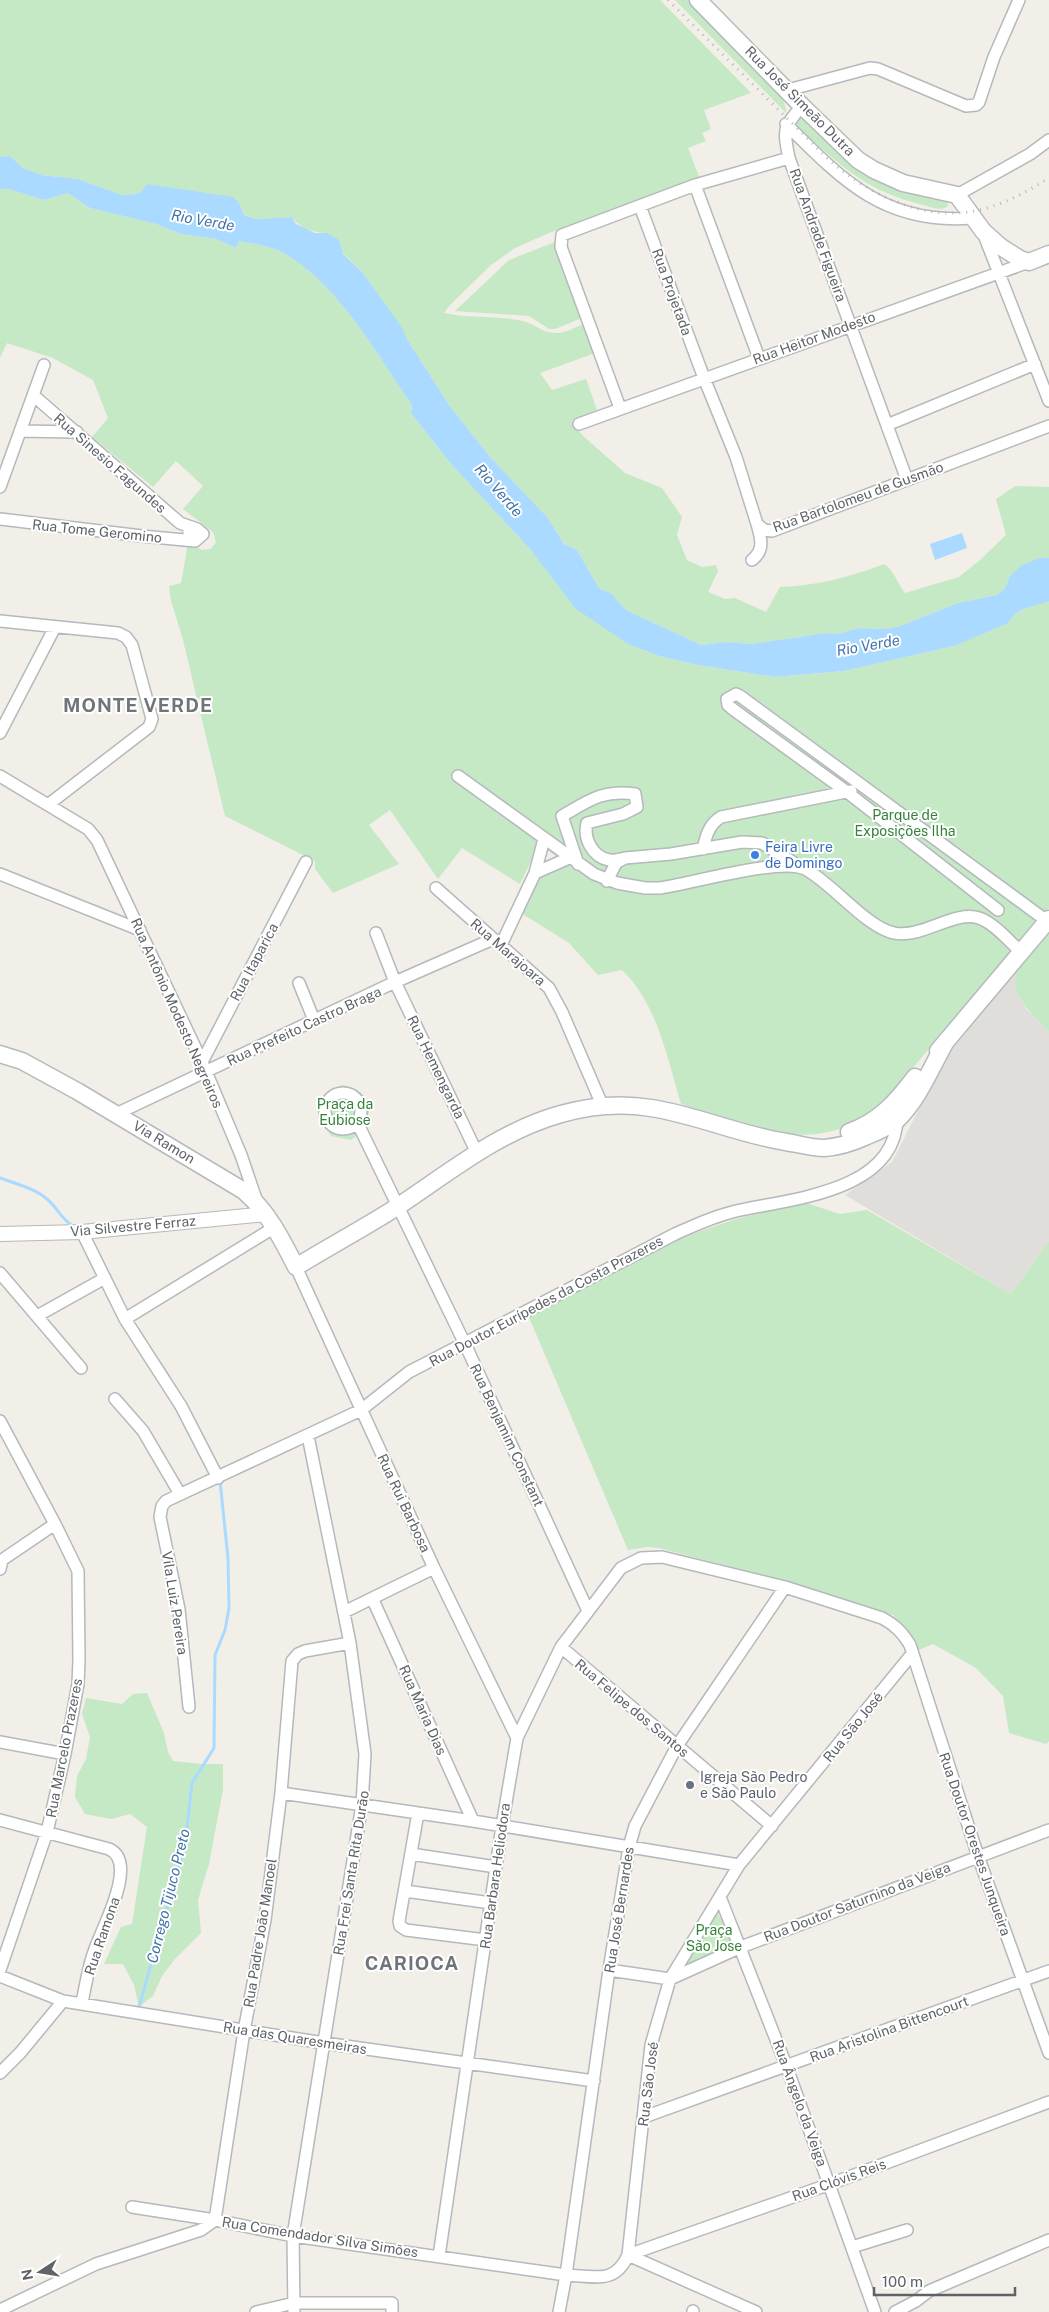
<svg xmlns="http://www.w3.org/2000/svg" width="1049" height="2312" viewBox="0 0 1049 2312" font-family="'Public Sans',sans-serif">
  <rect width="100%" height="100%" fill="#f1efe8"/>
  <path fill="#e0deda" d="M1017 970 1015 981 1020 998 1027 1010 1049 1032V1241L1011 1294 845 1195 892 1162 947 1054Z"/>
  <path fill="#c5e8c5" d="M0 0H660L751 93 704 110 711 129 702 133 706 141 688 148 700 179 549 233 515 248 491 265 449 306 444 313C471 319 496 315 522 321 534 323 542 333 555 333 564 334 576 327 584 324L595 353 540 373 552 390 586 379 597 410 571 421 583 436 625 473 662 488 682 517 677 535 687 560 702 567 716 565 718 571 708 592 725 599 735 598 766 612 780 587C816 586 850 577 884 564 894 570 897 583 905 593L959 577 980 560 1006 535 996 499 1015 486 1049 487V558H1040L1010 576 1005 588 997 595 958 603 900 626 884 629 859 628 838 634 826 633 751 644 725 642 701 645 626 610 612 594 599 588 577 550 564 544 548 518 490 457 449 405 407 339 400 326 362 272 343 253 328 233C314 233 300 229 292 217L256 219 244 215 239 203 147 184 142 192 135 194 122 195 78 179 41 175 23 168 10 156 0 157Z
    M675 0H693L782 95 787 114Z
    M799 116 804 117 853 163 942 199 947 202 948 206C941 212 931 207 923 205 863 190 841 165 796 126L795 122Z
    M0 189H9L44 200 68 193 90 208 156 224 181 234 216 239 236 248 239 241C256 244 275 247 290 257 339 287 380 358 412 405L411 413 451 464 530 549 628 644 659 656 698 665 775 677 844 671 954 646 1034 604 1049 601V908L876 1111C866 1116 856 1123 845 1127 791 1148 732 1121 681 1104 668 1060 657 1003 622 970L598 975 569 943 521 913 537 875 551 869 568 865 539 844 520 884 462 848 438 879 390 810 369 825 399 864 333 893 315 869V861L225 816 182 636 171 601 169 586 181 583 188 543 202 550 211 549 216 542 213 532 183 509 203 486 176 461 153 487 92 437 108 418 93 380 53 358 7 343 0 358Z
    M555 242 582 318 555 329H549L529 316 455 311 509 260Z
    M1049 933V1032C1035 1018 1005 991 1018 969 1025 955 1038 944 1049 933Z
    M342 1085C377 1091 376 1122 351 1140L331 1136 319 1116C322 1100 329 1093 342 1085Z
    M806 1203 840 1214 867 1210 1011 1294 1049 1241V1741L1046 1744 1009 1733 1003 1696 976 1668 933 1644 916 1651 906 1628 893 1615 789 1582 659 1548 647 1547 628 1550 528 1315 677 1239 739 1218Z
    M147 1693 164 1733 168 1752 173 1761 202 1764H223V1790L209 1864 198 1900 201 1933 174 1960 162 1976 153 1996 139 2007 134 1985 123 1964H104L121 1927 132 1924 147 1827 130 1814 111 1819 85 1814 75 1797 77 1776 86 1759 90 1737 82 1714 86 1698 122 1704 133 1694Z
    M714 1907 736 1945 680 1968Z"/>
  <path fill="#aadaff" d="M10 156 23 168 41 175 78 179 122 195 135 194 141 192 147 184 233 197 239 203 244 215 256 219 292 217 296 224 315 233H328L339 240 343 254 362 272 401 326 407 339 449 405 490 457 548 518 564 544 577 550 599 588 612 594 626 610 701 645 725 642 751 644 826 633 838 634 859 628 884 629 900 626 958 603 997 595 1005 588 1010 576 1022 565 1040 558H1049V601C1035 607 1016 607 1008 623L954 646 844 671 775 677 698 665 659 656 628 644 576 609 530 549 451 464 411 413 412 405C379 357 340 288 290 257 276 247 256 244 239 241L236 248 216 239 181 234 156 224 90 208 68 193 44 200 9 189H0V157Z
    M962 533 967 548 935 560 930 544Z"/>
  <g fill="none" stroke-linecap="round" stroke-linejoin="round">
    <path stroke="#aadaff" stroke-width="3" d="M0 1178C16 1184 34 1188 47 1199 57 1207 63 1222 75 1227
      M158 1360 169 1377
      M139 2007 185 1845 192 1783 214 1748 215 1655 225 1630 229 1608 228 1558 220 1481"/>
    <g stroke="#b5b8bc" stroke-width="14">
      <path id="minor" d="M788 90 870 68 878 69 966 106 976 105 979 102 994 57 1019 0
        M802 106C783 128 783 129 789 158L907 480
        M786 124C843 181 885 225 972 218
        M695 185 759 358
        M957 195 1030 154 1049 140
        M640 206 704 378 736 457 757 524 764 530 772 531 1049 426
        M984 235 1049 401
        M33 395 180 523 197 529 203 534 195 541 189 535V528
        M620 408 561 247 562 235 695 185 789 158
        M579 424 1029 262
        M887 425 1035 364
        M20 431 77 432
        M0 487 44 365
        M0 519 142 536 195 541
        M752 560C765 550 761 538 757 524
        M0 621 118 633 126 637 132 645 152 719 149 727 49 804
        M0 733 55 627
        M0 776 88 829 97 840 202 1062 241 1155 257 1202
        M458 776 594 874 617 883 645 888H659C690 884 781 857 805 869 831 882 867 928 894 933 921 939 954 910 979 918 994 923 1009 941 1020 951
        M703 849C706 836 709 824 721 817L851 791
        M578 864 562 816C588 801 603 789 635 794L637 807 623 814 587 823C583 839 593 857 609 860 614 861 621 859 625 858
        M535 873 569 858
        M0 874 140 930
        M607 881 616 863 625 858 671 854 742 842 762 843 802 868
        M436 888 549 988 562 1012 603 1107
        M998 910 847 792 734 710 728 705 727 699 736 694 740 696 1047 921
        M376 933 395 982 477 1153
        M501 945 535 873 544 839
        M299 983 314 1020
        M202 1062 306 862
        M325 1111a18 18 0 1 1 36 0a18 18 0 1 1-36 0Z
        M116 1114 395 982 493 939
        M357 1122 465 1344 588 1611
        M82 1232 125 1319 181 1406 218 1478
        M296 1267 434 1568 517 1738
        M0 1273 81 1368
        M37 1316 105 1278
        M125 1319 275 1227
        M115 1399 143 1431 180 1494
        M0 1421 55 1524 78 1571 79 1660 78 1684 65 1754 47 1832 0 1970
        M0 1569 2 1560 55 1524
        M373 1600 473 1821
        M344 1612 434 1568
        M561 1647 772 1826
        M189 1707 179 1609 160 1517 162 1506 166 1501 361 1410 409 1372 675 1234C695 1225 715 1216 736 1211 790 1199 896 1192 897 1118
        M0 1742 65 1754
        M281 1793 473 1821 739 1865
        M418 1813 399 1921 400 1926 406 1930 486 1940
        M0 1820 109 1849C139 1862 102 1928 95 1949 88 1966 86 1985 82 2002
        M411 1854 496 1867
        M405 1891 491 1903
        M720 1897 786 2065 875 2312
        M609 1970 670 1979 741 1947 1049 1830
        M0 1976 63 2001 324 2043 594 2081
        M0 2073 20 2053 63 2001
        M644 2117 1049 1971
        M132 2207 215 2220 244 2031 265 1920 281 1793 292 1661 298 1654 305 1651 350 1643
        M852 2247 907 2230
        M628 2255 830 2184 1049 2102
        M628 2255 756 2312
        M439 2256 502 1826 517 1738 561 1647 621 1568 641 1558 662 1557 785 1587 882 1618C895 1625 902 1632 910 1645L978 1856 1049 2053
        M0 2310 96 2264 201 2230 215 2220 293 2236 566 2275C594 2276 615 2285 628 2255L651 2045 670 1979 739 1865 912 1654
        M256 2312 294 2303H392V2312
        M294 2312 293 2236 362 1804 365 1754 350 1643 308 1436
        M559 2312 566 2275 609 1970 629 1847 635 1826 677 1746 785 1587
        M693 2312V2311
        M895 2312 916 2301 929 2291 1049 2240"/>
    </g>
    <g stroke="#b5b8bc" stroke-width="16">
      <path id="tertiary" d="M0 1234 82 1232 266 1214"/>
    </g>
    <g stroke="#b6babf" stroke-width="19">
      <path id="secondary" d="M698 0 802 106 858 160 874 170 903 183 957 195 983 231 1001 247 1020 259 1029 262 1049 254
        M938 1051 1049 919
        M0 1054 22 1061 77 1091 244 1191C269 1213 281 1238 296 1267 330 1246 366 1227 400 1205 451 1171 500 1131 561 1114 589 1106 621 1103 651 1108 697 1115 740 1135 786 1142 799 1144 811 1148 824 1148 839 1147 854 1142 867 1136 877 1132 889 1127 897 1120 918 1100 931 1068 945 1043
        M849 1132C879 1122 897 1101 915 1077"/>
    </g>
    <use href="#minor" stroke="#fff" stroke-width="11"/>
    <use href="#tertiary" stroke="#fff" stroke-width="14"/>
    <use href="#secondary" stroke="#fff" stroke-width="16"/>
    <path stroke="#b6b7b8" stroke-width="3" stroke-dasharray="1 6" stroke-linecap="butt" d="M668 0 828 159C869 195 926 224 983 209 1007 203 1028 191 1049 178"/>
  </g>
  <circle fill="#3f7fe0" stroke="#fff" stroke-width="2" cx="755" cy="855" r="5"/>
  <circle fill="#6b7280" stroke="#fff" stroke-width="2" cx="690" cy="1785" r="5"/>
  <g text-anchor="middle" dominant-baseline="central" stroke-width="4" stroke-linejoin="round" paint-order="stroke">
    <g font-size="14" fill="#5f6368" stroke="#fff">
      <text transform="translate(800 101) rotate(45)">Rua José Simeão Dutra</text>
      <text transform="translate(818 235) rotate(70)">Rua Andrade Figueira</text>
      <text transform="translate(672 292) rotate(70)">Rua Projetada</text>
      <text transform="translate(814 338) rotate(-20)">Rua Heitor Modesto</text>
      <text transform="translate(110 463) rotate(41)">Rua Sinesio Fagundes</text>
      <text transform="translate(858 497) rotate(-20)">Rua Bartolomeu de Gusmão</text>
      <text transform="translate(97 531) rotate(6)">Rua Tome Geromino</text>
      <text transform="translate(508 952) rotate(41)">Rua Marajoara</text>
      <text transform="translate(254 962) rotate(-62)">Rua Itaparica</text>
      <text transform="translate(177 1013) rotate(66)">Rua Antônio Modesto Negreiros</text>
      <text transform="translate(304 1026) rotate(-25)">Rua Prefeito Castro Braga</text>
      <text transform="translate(436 1067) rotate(64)">Rua Hemengarda</text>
      <text transform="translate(164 1142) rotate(31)">Via Ramon</text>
      <text transform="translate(133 1226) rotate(-5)">Via Silvestre Ferraz</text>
      <text transform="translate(546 1301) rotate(-28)">Rua Doutor Eurípedes da Costa Prazeres</text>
      <text transform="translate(507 1435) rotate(65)">Rua Benjamim Constant</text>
      <text transform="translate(404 1503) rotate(65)">Rua Rui Barbosa</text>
      <text transform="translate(175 1603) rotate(81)">Vila Luiz Pereira</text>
      <text transform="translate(632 1708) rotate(40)">Rua Felipe dos Santos</text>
      <text transform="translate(423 1710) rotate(66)">Rua Maria Dias</text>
      <text transform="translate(853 1727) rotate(-51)">Rua São José</text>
      <text transform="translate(64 1748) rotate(-79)">Rua Marcelo Prazeres</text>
      <text transform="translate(975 1844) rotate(71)">Rua Doutor Orestes Junqueira</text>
      <text transform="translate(351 1873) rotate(-81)">Rua Frei Santa Rita Durão</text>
      <text transform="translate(495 1876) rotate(-82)">Rua Barbara Heliodora</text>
      <text transform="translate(857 1902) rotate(-21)">Rua Doutor Saturnino da Veiga</text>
      <text transform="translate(619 1910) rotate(-81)">Rua José Bernardes</text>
      <text transform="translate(260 1933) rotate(-81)">Rua Padre João Manoel</text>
      <text transform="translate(102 1936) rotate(-71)">Rua Ramona</text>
      <text transform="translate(889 2029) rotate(-20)">Rua Aristolina Bittencourt</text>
      <text transform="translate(295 2038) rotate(9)">Rua das Quaresmeiras</text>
      <text transform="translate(648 2084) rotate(-83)">Rua São José</text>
      <text transform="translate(800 2103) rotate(70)">Rua Ângelo da Veiga</text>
      <text transform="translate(839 2180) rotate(-20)">Rua Clóvis Reis</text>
      <text transform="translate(320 2237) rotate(9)">Rua Comendador Silva Simões</text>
    </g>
    <g font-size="14" fill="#348238" stroke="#fff">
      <text x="905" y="815">Parque de<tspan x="905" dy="16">Exposições Ilha</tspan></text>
      <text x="345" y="1104">Praça da<tspan x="345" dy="16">Eubiose</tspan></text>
      <text x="714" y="1930">Praça<tspan x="714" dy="16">São Jose</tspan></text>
    </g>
    <g font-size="14" fill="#366cbe" stroke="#fff" text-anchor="start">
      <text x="765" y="847">Feira Livre<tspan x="765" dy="16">de Domingo</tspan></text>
    </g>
    <g font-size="14" fill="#5b616d" stroke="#fff" text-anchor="start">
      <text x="700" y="1777">Igreja São Pedro<tspan x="700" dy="16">e São Paulo</tspan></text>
    </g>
    <g font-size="15" font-style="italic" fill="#4174aa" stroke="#fff">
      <text transform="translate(203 220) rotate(10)">Rio Verde</text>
      <text transform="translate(499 490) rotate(49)">Rio Verde</text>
      <text transform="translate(868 645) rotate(-10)">Rio Verde</text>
      <text transform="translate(168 1896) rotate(-76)">Corrego Tijuco Preto</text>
    </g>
    <g font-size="19" font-weight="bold" letter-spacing="1" fill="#70757a" stroke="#fff">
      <text x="138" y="705">MONTE VERDE</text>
      <text x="412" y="1963">CARIOCA</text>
    </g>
  </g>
  <g transform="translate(40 2272) rotate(258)" stroke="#ffffff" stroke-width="4" paint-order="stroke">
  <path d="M0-4L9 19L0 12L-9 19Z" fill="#5f6368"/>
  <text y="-8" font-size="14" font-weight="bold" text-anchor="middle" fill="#5f6368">N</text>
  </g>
  <path d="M874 2287v8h141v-8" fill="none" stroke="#5f6368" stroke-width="2.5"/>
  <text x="882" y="2287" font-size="15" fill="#5f6368" stroke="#ffffff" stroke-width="4" paint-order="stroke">100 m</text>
</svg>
